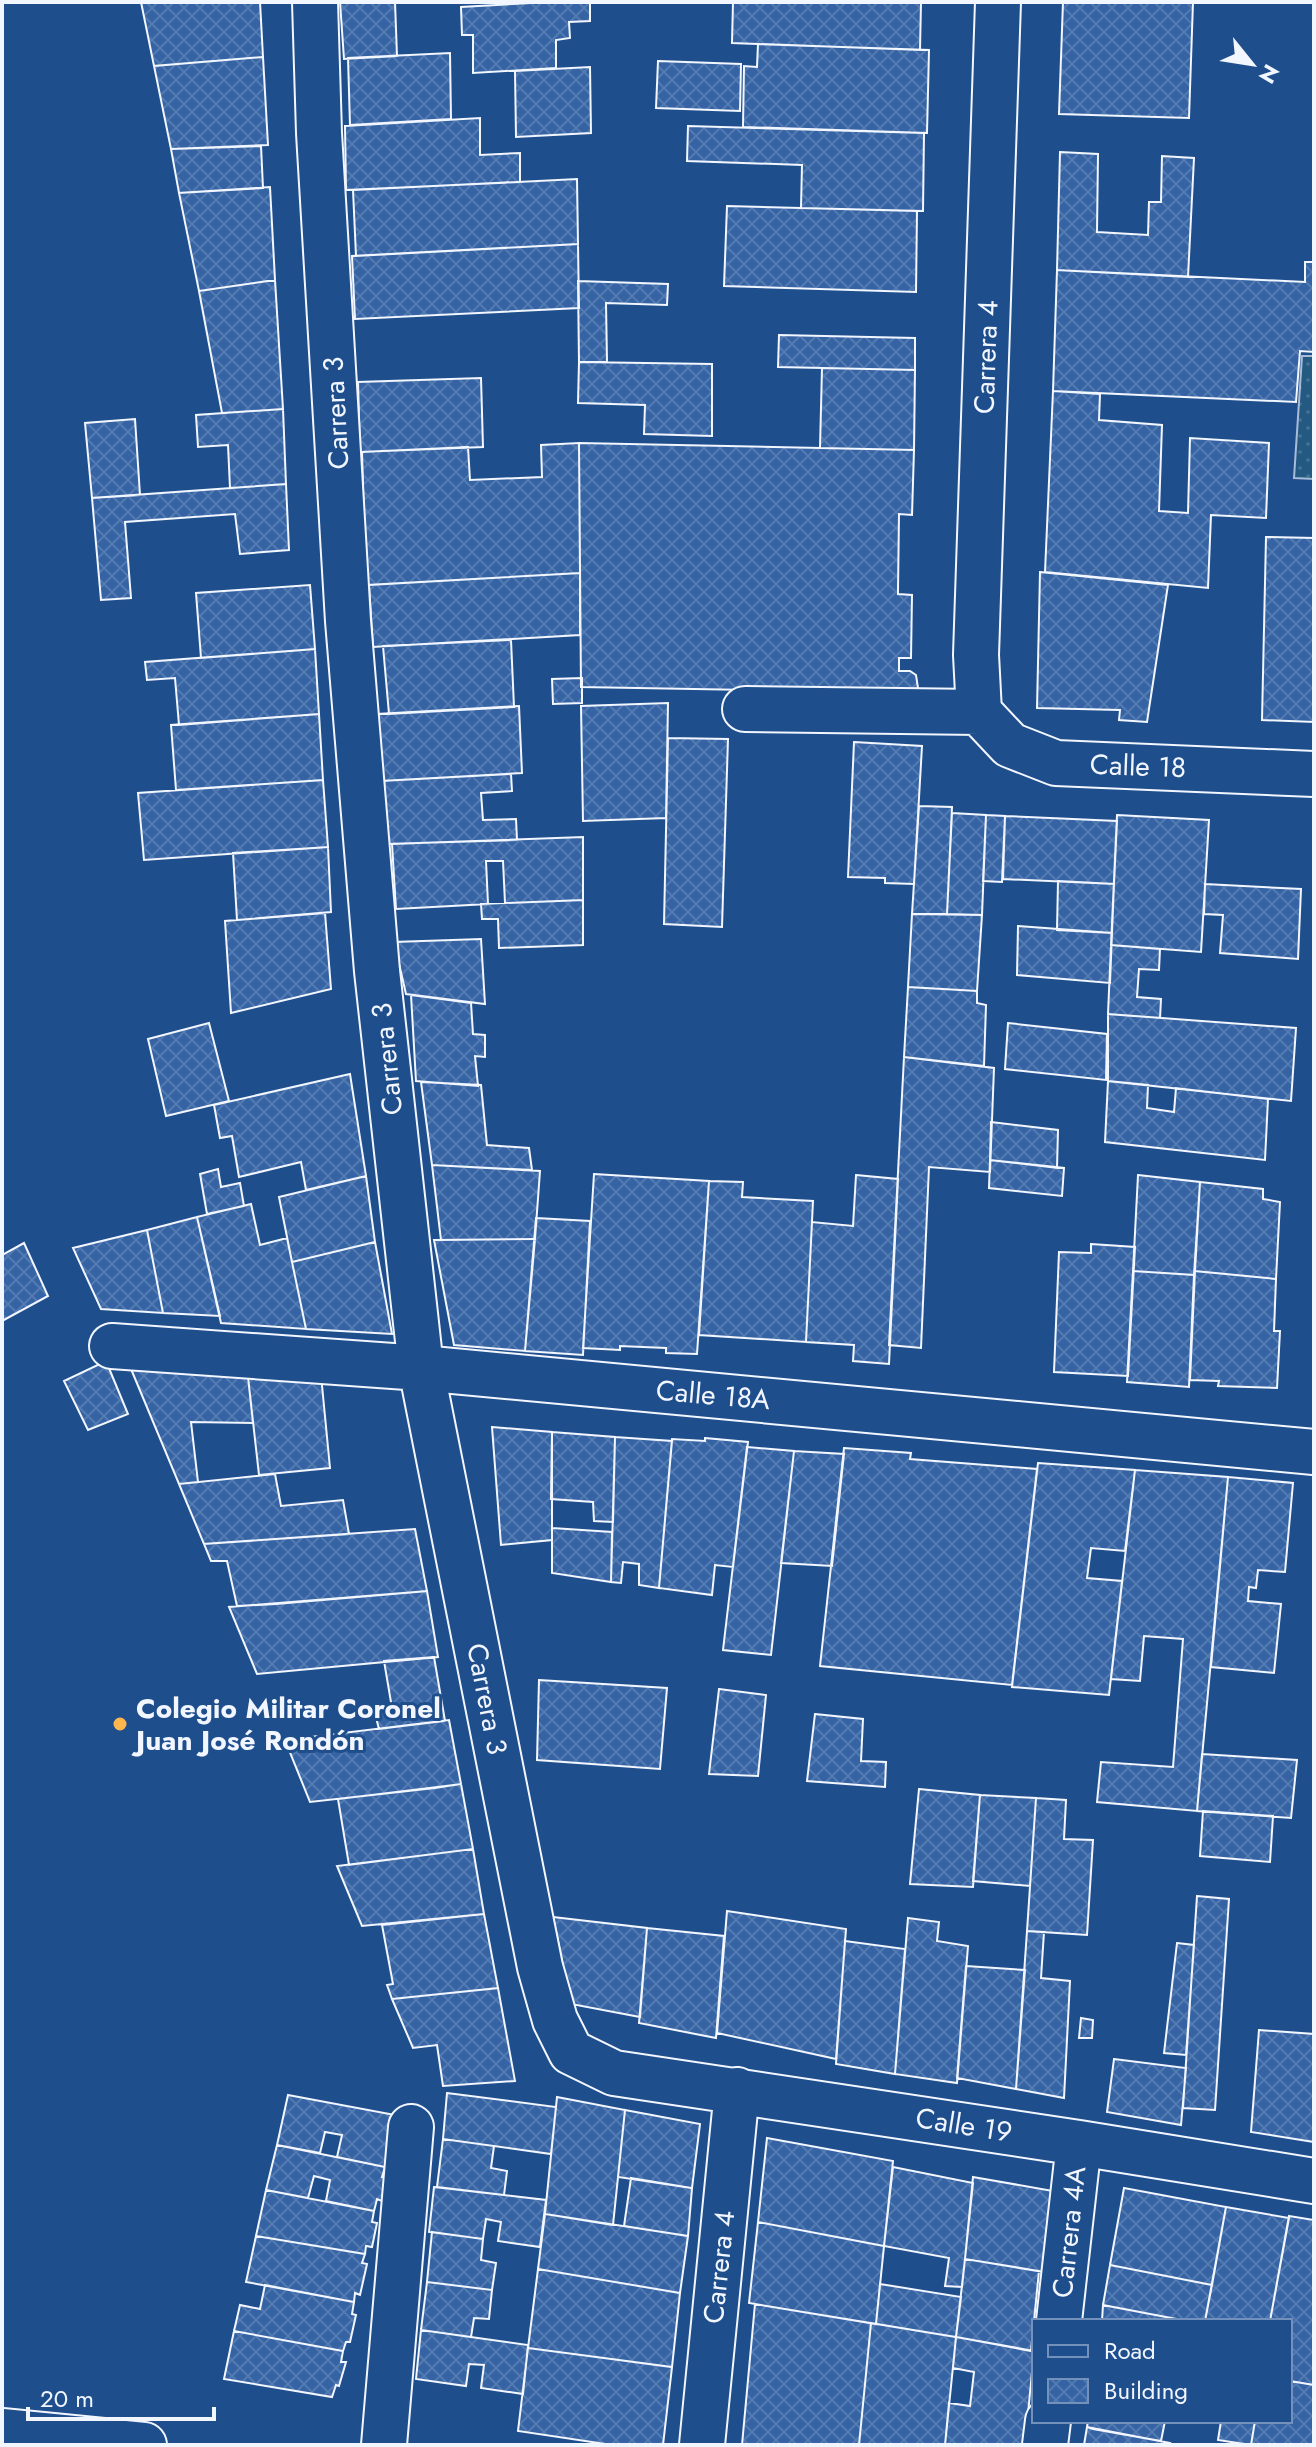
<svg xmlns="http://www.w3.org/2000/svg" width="1316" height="2447" viewBox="0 0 1316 2447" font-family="Jost,sans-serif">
  <defs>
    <pattern id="green-dots" width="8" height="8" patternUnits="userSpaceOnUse" patternTransform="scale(2)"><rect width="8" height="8" fill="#245a82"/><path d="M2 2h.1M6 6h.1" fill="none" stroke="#447295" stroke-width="1.8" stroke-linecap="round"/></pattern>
    <pattern id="building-cross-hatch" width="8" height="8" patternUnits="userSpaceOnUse" patternTransform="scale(2)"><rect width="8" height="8" fill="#3563a3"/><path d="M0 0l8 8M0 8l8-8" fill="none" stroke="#537ab1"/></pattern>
  </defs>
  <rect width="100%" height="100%" fill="#1f4e8c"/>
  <path fill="url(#green-dots)" stroke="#a8bbd7" stroke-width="2" d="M1302 356H1314V479L1294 478Z"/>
  <path fill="url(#building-cross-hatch)" stroke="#f2f6ff" stroke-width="2" d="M141 2H260L263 57 154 66Z
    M340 2H395L397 56 344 59Z
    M550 2H590V21L569 22 570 38 556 40V68L473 73V35H462L461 7Z
    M733 2H921L920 50 732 43Z
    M1063 2H1193L1189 118 1059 114Z
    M758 44 929 50 927 133 743 127 744 66 757 67Z
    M450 53 451 119 350 125 348 58Z
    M263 57 268 145 171 149 154 66Z
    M658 61 741 64 740 111 656 108Z
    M590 67 591 133 516 137 515 71Z
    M480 118V155L520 153V182L346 190 345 126Z
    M688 126 924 133 923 211 801 208 802 165 687 161Z
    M261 146 263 188 179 193 171 149Z
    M1060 152 1098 154 1097 232 1148 235 1149 202H1161L1162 156 1194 158 1188 277 1057 270Z
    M577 179 578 244 356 256 353 190Z
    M270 187 275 280 199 291 179 193Z
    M727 206 917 211 916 292 724 286Z
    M578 244 579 308 355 319 352 256Z
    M1305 262H1314V352L1300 351 1296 402 1053 391 1057 270 1305 282Z
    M275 280 283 409 222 413 199 291Z
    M578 281 668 284 667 305 606 303 607 362H579Z
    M779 335 915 338V370L778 367Z
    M579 362 712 364V436L644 434 645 405 578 403Z
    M822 368 915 370 914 450 820 448Z
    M481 378 483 447 360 452 358 382Z
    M1053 391 1100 394 1099 420 1162 425 1159 511 1188 513 1190 438 1269 443 1266 518 1211 515 1208 588 1045 572Z
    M283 409 286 484 230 488 228 445 198 447 196 415Z
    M135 419 140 495 92 498 85 423Z
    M579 443 914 450 912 515 899 514 898 590V594L912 595 911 658H899V671H910L916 675 918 688 908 693 581 687Z
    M579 443 580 573 366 585 362 452 468 447 470 480 542 477 541 445Z
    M286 484 289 550 240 554 235 514 125 522 131 598 101 600 92 498Z
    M1266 537 1314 538V722L1262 720Z
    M1040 572 1168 585 1147 722 1119 720 1120 710 1037 708Z
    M580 573V635L373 647 369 585Z
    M310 585 315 649 201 658 196 593Z
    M511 640 514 707 389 714 383 646Z
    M315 649 319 714 179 725 175 678 147 680 145 662Z
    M582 678V703L553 704 552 679Z
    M668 703 666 818 583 821 581 706Z
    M519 706 522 773 381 781 377 714Z
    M319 714 323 780 176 790 171 725Z
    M668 738 728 739 722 927 664 924Z
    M854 742 922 746 914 884 885 883V878L848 877Z
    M511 774 512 791 481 793 483 820 516 819 517 840 385 844 381 781Z
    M323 780 328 847 144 860 138 793Z
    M919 806 952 807 947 914H912Z
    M952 813 986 815 982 915 947 914Z
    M986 815 1005 816 1002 882 983 881Z
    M1117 815 1209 820 1201 952 1111 945Z
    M1005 816 1117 821 1114 884 1003 879Z
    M583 837V900L505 903 503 861H486L488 904 396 909 392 844Z
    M328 847 331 912 237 920 233 853Z
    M1058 881 1114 884 1112 933 1057 930Z
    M1205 884 1301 889 1298 959 1220 953 1223 915 1204 914Z
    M583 900V945L499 948 498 919H482L481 904Z
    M325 913 331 989 231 1013 225 921Z
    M912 914 982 915 977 991 908 987Z
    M1018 926 1112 933 1110 983 1017 975Z
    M481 939 485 1004 406 994 394 942Z
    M1111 945 1160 949 1159 970 1139 969 1137 997 1161 999 1160 1018 1108 1014Z
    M908 987 977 991V1003L986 1005 984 1066 904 1057Z
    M411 995 471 1003 473 1034 485 1035V1057L475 1056 478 1086 416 1081Z
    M1108 1014 1296 1028 1291 1101 1108 1081Z
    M209 1023 229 1101 166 1116 148 1039Z
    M1008 1023 1107 1034 1106 1080 1005 1069Z
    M904 1057 994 1068 990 1172 929 1167 921 1348 889 1345Z
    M350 1074 366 1176 306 1190 301 1162 239 1177 232 1136 220 1138 214 1105Z
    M1108 1081 1148 1085 1147 1108 1174 1112 1176 1088 1268 1099 1265 1160 1105 1142Z
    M421 1082 481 1085 487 1145 529 1148 532 1170 432 1165Z
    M991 1122 1058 1130 1057 1168 990 1160Z
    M990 1160 1064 1168 1062 1196 989 1188Z
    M432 1165 540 1171 535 1239 441 1240Z
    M218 1169 221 1187 240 1183 244 1206 207 1214 200 1174Z
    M594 1174 709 1181 697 1354 666 1353V1348L620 1346V1350L583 1348Z
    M856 1175 898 1179 889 1364 853 1361 854 1345 806 1342 812 1222 853 1226Z
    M1138 1175 1200 1182 1194 1275 1133 1271Z
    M366 1176 375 1242 292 1262 279 1197Z
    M709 1181 743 1182 742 1197 813 1201 806 1342 699 1335Z
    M1200 1182 1263 1189V1199L1280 1202 1276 1279 1195 1271Z
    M251 1204 260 1245 287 1238 306 1329 221 1323 197 1217Z
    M197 1217 220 1316 163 1313 147 1230Z
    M536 1218 590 1221 583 1355 525 1351Z
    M147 1230 163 1313 101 1309 73 1248Z
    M535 1239 525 1351 454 1345 434 1240Z
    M375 1242 392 1334 306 1329 292 1262Z
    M24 1243 48 1296 2 1321V1255Z
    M1091 1244 1135 1247 1128 1376 1054 1372 1059 1252 1091 1253Z
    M1133 1271 1194 1275 1189 1387 1127 1382Z
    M1195 1271 1276 1279 1274 1331H1280L1277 1388 1218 1386 1219 1381 1190 1380Z
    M106 1361 128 1414 88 1430 64 1381Z
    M131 1369 248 1377 253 1423 191 1422 198 1482 179 1484Z
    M321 1375 330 1468 259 1475 248 1377Z
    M492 1427 552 1432V1540L501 1545Z
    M552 1432 615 1437 613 1522 594 1521 593 1502 551 1499Z
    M615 1437 672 1441 659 1588 639 1585V1564L623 1562 621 1583 611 1582Z
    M705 1438 748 1442 733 1567 715 1565 712 1595 659 1588 672 1439 705 1441Z
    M747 1447 794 1451 771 1655 723 1650Z
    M844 1448 911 1453 910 1459 1037 1469 1012 1685 820 1666Z
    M794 1451 844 1454 832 1566 781 1563Z
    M1038 1463 1135 1470 1125 1551 1091 1548 1087 1578 1122 1581 1109 1695 1012 1687Z
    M1135 1470 1228 1477 1197 1811 1097 1802 1101 1762 1173 1767 1183 1639 1144 1636 1140 1681 1111 1679Z
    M275 1474 281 1506 343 1500 349 1534 204 1544 179 1484Z
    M1228 1477 1293 1483 1285 1572 1258 1570 1256 1588 1249 1587 1248 1601 1281 1604 1274 1673 1211 1667Z
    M552 1528 612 1532 611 1582 552 1573Z
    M415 1529 427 1591 276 1604 237 1606 227 1561H211L204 1544Z
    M427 1591 438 1657 257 1674 229 1607Z
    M434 1657 445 1721 379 1729 374 1710 392 1708 384 1661Z
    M539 1680 667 1688 660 1769 537 1760Z
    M719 1689 766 1695 758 1776 709 1774Z
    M815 1714 863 1719 861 1761 886 1762 885 1787 807 1781Z
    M449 1720 461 1784 435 1788 310 1802 285 1740Z
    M1202 1754 1297 1760 1291 1818 1197 1811Z
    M461 1784 473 1849 349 1865 338 1799Z
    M919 1789 980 1795 973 1887 910 1884Z
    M980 1795 1036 1798 1030 1886 973 1881Z
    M1036 1798 1066 1800 1064 1839 1093 1840 1087 1935 1027 1931Z
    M1203 1811 1273 1816 1270 1862 1200 1856Z
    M473 1849 484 1914 362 1926 337 1866Z
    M1197 1896 1229 1899 1215 2110 1183 2108Z
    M727 1911 846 1929 836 2059 717 2033Z
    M484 1914 498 1988 392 1999 387 1985 393 1984 382 1925Z
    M553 1917 647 1928 640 2017 571 2004Z
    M908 1918 939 1922 937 1941 968 1946 957 2083 895 2074Z
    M647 1928 724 1936 716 2038 639 2023Z
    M1027 1931 1044 1932 1041 1978 1070 1981 1064 2098 1016 2089Z
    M845 1941 905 1949 895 2074 836 2064Z
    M1177 1943 1194 1945 1186 2055 1164 2053Z
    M966 1966 1025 1970 1016 2089 957 2078Z
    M498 1988 515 2081 443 2086 437 2045 413 2048 392 1999Z
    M1081 2018 1093 2020 1092 2038H1079Z
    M1259 2030 1314 2034V2142L1251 2132Z
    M1114 2059 1186 2068 1181 2125 1107 2112Z
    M447 2093 556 2107 551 2154 443 2139Z
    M288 2095 395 2115 385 2167 337 2157 342 2135 325 2132 320 2153 277 2145Z
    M557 2097 625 2110 613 2225 545 2214Z
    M625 2110 700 2124 692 2188 618 2177Z
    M767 2138 893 2161 884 2246 758 2222Z
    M443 2139 494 2146 491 2168 507 2171 504 2195 437 2187Z
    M277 2145 385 2167 382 2177H387L382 2201 377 2199 374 2211 326 2201 330 2180 314 2176 308 2198 266 2190Z
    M893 2167 973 2183 962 2287 945 2286 949 2258 884 2246Z
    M973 2177 1053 2191 1044 2272 965 2259Z
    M631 2178 692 2188 688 2236 624 2226Z
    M434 2187 546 2200 540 2247 498 2241 501 2222 486 2219 483 2239 429 2232Z
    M1124 2188 1226 2207 1212 2285 1110 2265Z
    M266 2190 374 2211 372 2222 377 2223 372 2247 366 2246 365 2254 256 2236Z
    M1226 2207 1289 2218 1270 2321H1205Z
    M545 2214 688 2236 680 2293 538 2269Z
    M1289 2216 1314 2220V2385L1290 2381V2321H1270Z
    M758 2222 884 2246 876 2324 749 2303Z
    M432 2232 483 2239 481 2260 496 2263 492 2290 427 2282Z
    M256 2236 365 2254 362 2263 367 2264 360 2295 355 2293 354 2302 246 2282Z
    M965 2259 1039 2271 1031 2351 956 2337Z
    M1110 2265 1212 2285 1205 2321H1187L1103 2305Z
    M538 2269 680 2293 672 2367 528 2348Z
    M427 2282 492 2290 489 2319 474 2318 471 2337 421 2330Z
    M880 2284 961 2297 956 2337 876 2324Z
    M265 2285 354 2302 352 2314 356 2315 350 2342H346L343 2351 234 2331 240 2305 260 2309Z
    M755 2304 871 2323 859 2445H742Z
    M1103 2305 1108 2306 1187 2321H1102Z
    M871 2323 956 2337 945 2445H859Z
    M421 2330 528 2345 523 2394 481 2388 484 2365 469 2364 466 2386 416 2379Z
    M234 2331 343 2351 341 2362H346L339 2386 336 2385 332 2397 224 2379Z
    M956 2337 1034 2351 1025 2445H945L949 2403 970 2406 974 2372 953 2368Z
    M528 2348 672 2367 663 2445H612L518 2431Z
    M1290 2381 1314 2385V2445H1251L1255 2421H1290Z
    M1088 2421H1165L1161 2441 1093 2429 1087 2427Z
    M1221 2421H1255L1251 2445 1218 2440Z
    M1087 2427 1170 2443 1169 2445H1084Z"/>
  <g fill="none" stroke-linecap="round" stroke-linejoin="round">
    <g stroke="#f2f6ff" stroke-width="48">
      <path id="minor" d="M315 2 319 133 348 621 377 971 421 1368 540 1967 555 2020 571 2052 614 2073 1079 2143 1314 2181
        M745 709 979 712
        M979 712 976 655 998 2
        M979 712 1010 745 1056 763 1314 774
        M112 1346 421 1368 1314 1452
        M1059 2321 1079 2143
        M2 2431 144 2445
        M384 2445 411 2127
        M702 2445 737 2090
        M1045 2445 1048 2421"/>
    </g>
    <use href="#minor" stroke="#1f4e8c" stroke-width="44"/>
  </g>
  <circle fill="#ffb74d" stroke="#1f4e8c" stroke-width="3" cx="120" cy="1724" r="8"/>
  <g text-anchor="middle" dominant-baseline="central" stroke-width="6" stroke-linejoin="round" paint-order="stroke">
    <g font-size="28" fill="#f2f6ff" stroke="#1f4e8c">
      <text transform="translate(986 357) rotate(-88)">Carrera 4</text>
      <text transform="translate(336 413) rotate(-93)">Carrera 3</text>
      <text transform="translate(1138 766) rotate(2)">Calle 18</text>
      <text transform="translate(387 1059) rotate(-96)">Carrera 3</text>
      <text transform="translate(713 1395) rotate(5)">Calle 18A</text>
      <text transform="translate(487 1699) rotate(79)">Carrera 3</text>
      <text transform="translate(964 2125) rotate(9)">Calle 19</text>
      <text transform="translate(1069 2232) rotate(-84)">Carrera 4A</text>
      <text transform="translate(719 2267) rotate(-84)">Carrera 4</text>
    </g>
    <g font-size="28" font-weight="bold" fill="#f2f6ff" stroke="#1f4e8c" text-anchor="start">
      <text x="136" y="1708">Colegio Militar Coronel<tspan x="136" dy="32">Juan José Rondón</tspan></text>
    </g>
  </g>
  <rect width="1316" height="2447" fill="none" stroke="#f2f6ff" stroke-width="8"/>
  <rect x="1032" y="2319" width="260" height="104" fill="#1f4e8c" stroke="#7391ba" stroke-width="2"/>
  <rect x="1048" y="2345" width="40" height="12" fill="#1f4e8c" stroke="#7391ba" stroke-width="2"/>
  <text x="1104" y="2359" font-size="24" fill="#f2f6ff">Road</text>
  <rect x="1048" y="2379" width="40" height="24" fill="url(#building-cross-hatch)" stroke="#7391ba" stroke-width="2"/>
  <text x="1104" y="2399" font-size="24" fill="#f2f6ff">Building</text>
  <g transform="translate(1252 64) rotate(120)" stroke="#1f4e8c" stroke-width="6" paint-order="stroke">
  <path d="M0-6L14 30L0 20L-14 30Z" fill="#f2f6ff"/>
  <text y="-12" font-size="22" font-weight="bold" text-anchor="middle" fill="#f2f6ff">N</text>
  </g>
  <path d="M28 2407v12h186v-12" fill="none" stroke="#f2f6ff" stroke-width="4"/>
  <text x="40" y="2407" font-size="24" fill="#f2f6ff" stroke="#1f4e8c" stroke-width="6" paint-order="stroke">20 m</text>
</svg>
